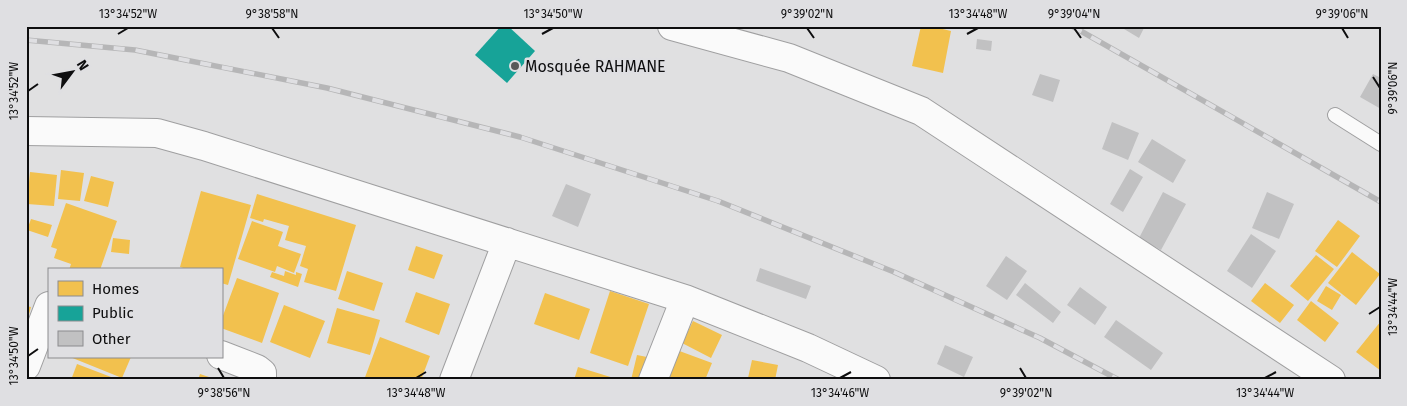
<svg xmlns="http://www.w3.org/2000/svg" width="1407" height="406" viewBox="0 0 1407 406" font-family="'Fira Sans',sans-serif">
  <rect width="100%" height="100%" fill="#e0e0e1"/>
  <path fill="#f2c14e" d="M921 26H930L951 31 943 73 912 66Z
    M61 170 84 173 80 201 58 199Z
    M30 172 57 175 54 206 27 204Z
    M91 176 114 182 108 207 84 201Z
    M201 191 251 205 228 285 221 283V270H190L180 267Z
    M257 194 356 225 336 291 304 282 308 269 300 266 306 246 285 240 289 226 264 219 263 222 250 218Z
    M66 203 117 221 100 270H69L71 264 54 258 57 249 51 247Z
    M31 219 52 225 48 237 27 230Z
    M1338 220 1360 236 1337 267 1315 251Z
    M252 221 283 232 278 246 301 254 294 273 277 266 275 272 238 259Z
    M113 238 130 240 129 254 111 252Z
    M416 246 443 255 434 279 408 270Z
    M1352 252 1380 274 1356 305 1328 283Z
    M1316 255 1334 269 1308 301 1290 286Z
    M285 271 296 275V272L302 274 298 287 270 277 272 272 284 276Z
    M347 271 383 283 374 311 338 299Z
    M237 278 279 293 262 343 221 328V321Z
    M1265 283 1294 305 1280 323 1251 301Z
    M1326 286 1341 295 1332 310 1317 301Z
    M610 291 649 304 628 366 590 353Z
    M416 292 450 304 439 335 405 322Z
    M545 293 590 309 579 340 534 324Z
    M1311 301 1339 323 1325 342 1297 320Z
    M284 305 325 321 310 358 270 342Z
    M26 306 31 307 27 322 26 321Z
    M337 308 380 320 370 355 327 343Z
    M693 321 722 335 711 358 682 343Z
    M1381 321V371L1356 352Z
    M380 337 430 356 421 380H364Z
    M674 349 712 363 705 380H665Z
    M637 355 652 358 646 380H631Z
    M70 357H131L122 378Z
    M752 360 778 365 775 380H757L748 378Z
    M77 364 119 380H71Z
    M578 367 617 379V380H574Z
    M200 374 215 379V380H198Z"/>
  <path fill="#17a398" d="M501 26H508L535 51 507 83 475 55Z"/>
  <path fill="#c1c1c2" d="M1119 26H1145L1139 38Z
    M977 39 992 41 991 51 976 49Z
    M1040 74 1060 80 1053 102 1032 95Z
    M1373 74 1381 78V109L1360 97Z
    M1112 122 1139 133 1128 160 1102 149Z
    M1152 139 1186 160 1173 183 1138 162Z
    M1130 169 1143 177 1123 212 1110 204Z
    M566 184 591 194 578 227 552 216Z
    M1163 192 1186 204 1161 250 1139 238Z
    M1267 192 1294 204 1279 239 1252 228Z
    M1251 234 1276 251 1252 288 1227 271Z
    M1006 256 1027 271 1007 300 986 286Z
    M760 268 811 286 806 299 756 281Z
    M1025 283 1061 312 1053 323 1016 295Z
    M1080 287 1107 307 1095 325 1067 305Z
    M1116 320 1163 353 1151 370 1104 337Z
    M945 345 973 357 964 377 937 364Z"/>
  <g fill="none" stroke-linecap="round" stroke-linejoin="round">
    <g stroke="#9f9fa0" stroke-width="16">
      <path id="service" d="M1335 115 1381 144"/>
    </g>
    <g stroke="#9f9fa0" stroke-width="30">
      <path id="minor" d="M672 26 789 58 921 111 1331 380
        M26 131 157 133 204 146 685 299 808 348 876 380
        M221 355 257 369 262 373V380
        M26 366 49 306
        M454 380 507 242
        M653 380 685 299"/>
    </g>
    <use href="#service" stroke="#fafafa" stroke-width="14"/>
    <use href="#minor" stroke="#fafafa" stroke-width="28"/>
    <g stroke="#b6b6b7" stroke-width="5.5">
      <path id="rail" d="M1072 26 1381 202
        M26 40 135 50 327 88 520 137 718 201 894 272 1040 338 1119 380"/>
    </g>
    <use href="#rail" stroke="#dfdfe2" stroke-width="4" stroke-dasharray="11" stroke-linecap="butt"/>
  </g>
  <path fill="none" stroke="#0e0e0f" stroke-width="2" d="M272 28 279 38M807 28 814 38M1074 28 1081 38M1342 28 1348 38M118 34 128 28M542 34 553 28M967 34 978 28M1373 77 1380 88M28 91 38 84M1369 314 1380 307M28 356 38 349M218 368 224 378M1020 368 1026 378M416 378 426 372M840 378 851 372M1265 378 1276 372"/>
  <circle fill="#585858" stroke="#dfdfe2" stroke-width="2" cx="515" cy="66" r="5"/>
  <g text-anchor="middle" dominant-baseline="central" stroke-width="5" stroke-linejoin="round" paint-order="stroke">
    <g font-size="16" fill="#0e0e0f" stroke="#dfdfe2" text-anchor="start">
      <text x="525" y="66">Mosquée RAHMANE</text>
    </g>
  </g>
  <rect width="1407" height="406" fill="none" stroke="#dfdfe2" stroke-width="55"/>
  <rect x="48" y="268" width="175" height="90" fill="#dfdfe2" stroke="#8b8b8e"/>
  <rect x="58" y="281" width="25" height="15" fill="#f2c14e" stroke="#8b8b8e"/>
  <text x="92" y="294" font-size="15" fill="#0e0e0f">Homes</text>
  <rect x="58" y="306" width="25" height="15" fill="#17a398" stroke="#8b8b8e"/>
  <text x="92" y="318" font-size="15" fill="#0e0e0f">Public</text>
  <rect x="58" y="331" width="25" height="15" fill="#c1c1c2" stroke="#8b8b8e"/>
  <text x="92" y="344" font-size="15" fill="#0e0e0f">Other</text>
  <g transform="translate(72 72) rotate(58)" stroke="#dfdfe2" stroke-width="4" paint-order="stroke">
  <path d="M0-4L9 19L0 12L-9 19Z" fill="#0e0e0f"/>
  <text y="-8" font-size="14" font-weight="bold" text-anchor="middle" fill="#0e0e0f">N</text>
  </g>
  <rect x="28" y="28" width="1352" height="350" fill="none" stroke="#0e0e0f" stroke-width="2"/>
  <g font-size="12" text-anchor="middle" fill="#0e0e0f">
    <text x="128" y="18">13°34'52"W</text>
    <text x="272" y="18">9°38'58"N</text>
    <text x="553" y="18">13°34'50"W</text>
    <text x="807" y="18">9°39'02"N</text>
    <text x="978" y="18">13°34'48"W</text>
    <text x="1074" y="18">9°39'04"N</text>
    <text x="1342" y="18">9°39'06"N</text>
    <text transform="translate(1393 88) rotate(-90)" y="4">9°39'06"N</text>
    <text transform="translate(14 91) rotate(-90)" y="4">13°34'52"W</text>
    <text transform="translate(1393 307) rotate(-90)" y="4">13°34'44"W</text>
    <text transform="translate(14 356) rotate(-90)" y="4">13°34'50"W</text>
    <text x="224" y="397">9°38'56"N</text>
    <text x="416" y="397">13°34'48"W</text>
    <text x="840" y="397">13°34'46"W</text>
    <text x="1026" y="397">9°39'02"N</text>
    <text x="1265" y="397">13°34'44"W</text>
  </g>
</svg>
